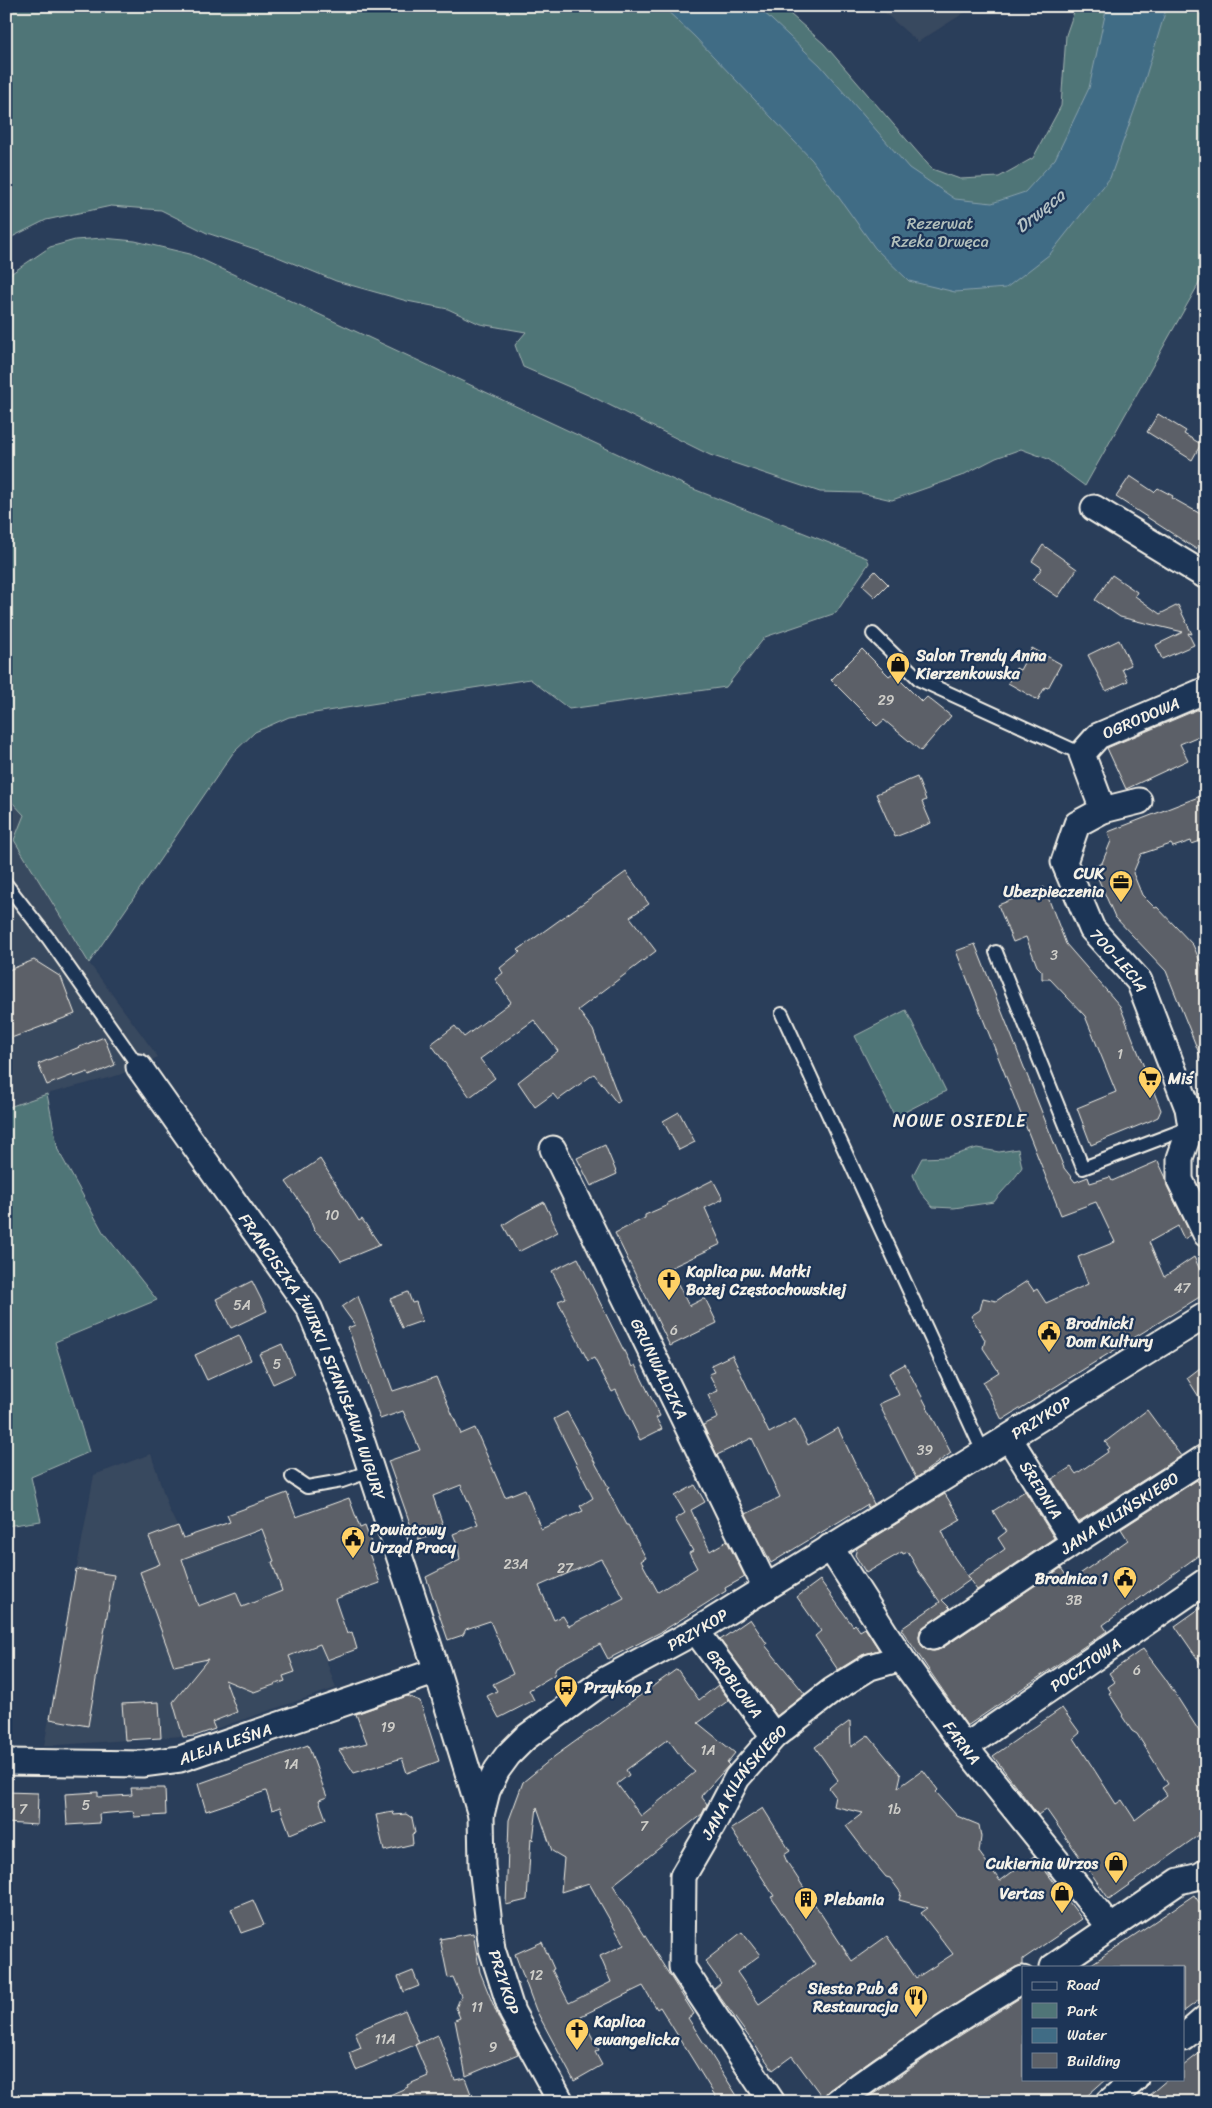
<svg xmlns="http://www.w3.org/2000/svg" width="1212" height="2108" viewBox="0 0 1212 2108" font-family="Sriracha,sans-serif">
  <rect width="100%" height="100%" fill="#2a3e5a"/>
  <filter id="ink" filterUnits="userSpaceOnUse"><feTurbulence type="fractalNoise" baseFrequency=".02" numOctaves="2"/><feDisplacementMap in="SourceGraphic" scale="10" xChannelSelector="R" yChannelSelector="G"/><feConvolveMatrix kernelMatrix="1 2 1 2 8 2 1 2 1" color-interpolation-filters="sRGB"/></filter>
  <g filter="url(#ink)">
    <path fill="#39485e" d="M877 6H975L918 42Z
      M6 801H11L24 815 15 840 89 963 158 1057 119 1075 47 1094 6 1108Z
      M151 1454 169 1510 183 1538 220 1525 227 1543 278 1526 336 1688 197 1735 44 1746 94 1475Z"/>
    <path fill="#507577" stroke="#a2b3b0" d="M6 6H781L824 44 932 169 960 179 999 177 1033 158 1061 106 1066 35 1076 6H1206V271L1085 486 1048 459 1021 449 996 458 961 476 892 500 861 493 820 492 710 455 595 398 523 367 515 345 526 332 480 324 448 309 407 301 336 281 273 255 207 233 161 210 111 206 46 220 6 240Z
      M103 238 135 241 190 254 691 488 867 558 869 563 836 613 765 637 726 687 569 709 530 679 289 717 255 732 233 753 89 963 14 840 24 815 11 801 6 800V277L50 247 75 240Z
      M906 1010 946 1091 895 1117 855 1036Z
      M47 1094 58 1150 103 1232 157 1300 55 1342 89 1452 31 1477 41 1521 6 1526V1108Z
      M977 1148 999 1152 1018 1149 1022 1167C1014 1181 1003 1189 994 1202L954 1208 933 1207 921 1193 913 1175 922 1158 947 1157Z"/>
    <path fill="#406c85" stroke="#88a1ad" d="M662 6H757L820 65 909 168 955 199 992 203 1025 192 1055 159 1089 88 1107 6H1167L1142 89 1110 178 1050 254 1006 288 955 292 909 281 875 248 812 160 694 36Z"/>
    <path fill="#5c6067" stroke="#f4f1e8" fill-rule="evenodd" d="M1158 414 1186 431 1184 434 1201 444 1192 460 1147 432Z
      M1130 476 1154 492 1158 488 1173 496 1172 498 1206 517V532L1196 549 1116 497Z
      M1043 545 1077 569 1058 597 1033 580 1042 568 1032 561Z
      M875 571 888 584 875 597 862 585Z
      M1112 575 1137 592 1135 596 1160 614 1178 605 1192 634 1188 633 1194 645 1162 659 1156 645 1183 632 1120 617 1095 600Z
      M1119 640 1131 665 1122 669 1128 681 1106 691 1088 655Z
      M1032 648 1061 664 1048 688 1045 687 1038 700 1008 683 1016 668 1020 670Z
      M862 649 889 676 893 673 922 702 927 697 951 716 921 751 884 720 877 726 831 680Z
      M1206 706V733L1180 744 1188 760 1126 789 1107 748Z
      M917 777 926 800 922 802 931 823 895 837 876 794Z
      M1206 794V839L1192 844 1191 841 1173 847 1171 844 1141 854 1133 873 1142 895 1155 908 1157 907 1193 945 1206 975 1205 1068 1166 971 1115 917 1093 867 1102 863 1111 841 1108 832Z
      M626 872 649 904 630 917 656 951 578 1010 593 1030 620 1101 617 1103 594 1074 558 1100 553 1094 535 1107 518 1082 558 1051 534 1020 480 1059 495 1078 470 1097 431 1044 455 1026 464 1037 511 1002 495 979 503 973 500 968 520 952 518 950Z
      M1044 887 1066 944 1120 1006 1161 1110 1158 1117 1150 1121 1091 1145 1077 1108 1116 1092 1085 1016 1050 979H1042V971L1037 966 1026 937 1013 942 998 905Z
      M975 944 1064 1168 1075 1182 1088 1177 1090 1183 1110 1177 1112 1181 1158 1161 1166 1178 1167 1186 1191 1235 1184 1239 1178 1226 1149 1242 1164 1277 1194 1257 1206 1282V1293L1002 1420 983 1382 999 1372 983 1348 985 1340 971 1316 980 1310 983 1298 996 1301 1027 1281 1034 1291 1037 1289 1046 1303 1088 1284 1078 1257 1115 1242 1096 1202 1061 1215 956 951Z
      M34 960 61 977 75 1014 6 1040V971Z
      M104 1037 115 1065 89 1076 88 1072 74 1077 73 1075 47 1085 38 1064Z
      M679 1112 695 1142 679 1150 663 1121Z
      M605 1145 617 1174 591 1186 577 1158Z
      M320 1159 359 1221 362 1219 380 1245 341 1261 328 1243 314 1230 307 1212 286 1182Z
      M713 1180 723 1199 705 1208 721 1244 670 1268 689 1306 705 1298 717 1323 670 1346 615 1233 645 1218V1215L668 1205 667 1203Z
      M544 1202 558 1232 518 1252 503 1225 519 1215Z
      M578 1258 632 1367 635 1365 660 1416 656 1418 662 1429 640 1440 616 1390 612 1392 594 1358 588 1361 558 1301 566 1298 552 1271Z
      M252 1281 267 1311 231 1328 216 1299Z
      M408 1292 412 1303 416 1302 422 1321 402 1328 390 1299Z
      M358 1296 393 1391 436 1377 461 1434 475 1428 505 1497 525 1489 541 1529 583 1511 580 1506 593 1498 554 1419 567 1412 609 1488 607 1489 626 1525H628L646 1558 641 1561 658 1592 697 1568 689 1553 693 1551 675 1519 685 1513 675 1496 695 1485 705 1502 691 1510 710 1551 727 1541 745 1577 725 1588 726 1591 661 1632 608 1659 600 1644 556 1667 554 1675 529 1690 534 1700 499 1718 487 1696 497 1691 493 1684 513 1674 490 1621 466 1629 463 1635 448 1640 426 1577 460 1560 458 1546 453 1534 478 1524 461 1485 433 1496 445 1531 419 1540 414 1528 412 1529 388 1461 420 1450 403 1411 380 1419 348 1328 355 1325 342 1307ZM601 1559 624 1598 569 1626 563 1616 554 1620 539 1586Z
      M239 1335 251 1360 207 1380 195 1355Z
      M282 1344 295 1374 273 1384 259 1354Z
      M732 1355 769 1433 795 1419 808 1445 838 1428 874 1504 867 1508 868 1504 771 1563 746 1514 780 1497 752 1438 717 1455 703 1425 718 1418 708 1395 718 1391 709 1374 715 1372 711 1365Z
      M905 1364 951 1453 916 1478 879 1404 899 1395 889 1373Z
      M1200 1368 1206 1378V1408L1187 1378Z
      M1147 1410 1181 1456 1078 1522 1052 1479 1071 1467 1076 1474 1108 1452 1107 1450 1110 1448 1105 1442Z
      M1206 1477V1550L1103 1625 1107 1631 967 1726 901 1629 940 1602 919 1572 908 1552 903 1554 902 1552 866 1573 855 1555 857 1548 945 1494 961 1520 942 1531 954 1557 970 1580 942 1600 950 1608 920 1630 919 1638 921 1645 927 1650 934 1651 941 1649 1061 1568 1070 1581 1128 1540 1121 1529 1197 1480 1198 1482Z
      M1025 1491 1054 1538 977 1590 967 1576 1005 1549 998 1538 1006 1532 993 1511Z
      M287 1493 296 1517 349 1498 360 1528 365 1526 374 1551 369 1553 380 1583 335 1599 347 1634 352 1632 357 1649 327 1660 320 1644 289 1656 295 1672 283 1676 285 1681 254 1692 225 1680 237 1712 212 1722 215 1729 195 1736 183 1737 173 1702 208 1659 174 1666 140 1572 160 1564 149 1537 178 1526 183 1538 230 1522 227 1515ZM262 1529 274 1561 272 1562 282 1591 242 1607 236 1592 198 1606 182 1559Z
      M76 1569 114 1575 88 1726 50 1719Z
      M820 1580 853 1626 855 1624 860 1631 865 1628 879 1650 862 1655 838 1670 815 1636 821 1631 797 1597Z
      M1206 1604V1671L1175 1626Z
      M750 1619 767 1644 765 1645 805 1694 777 1716 720 1640Z
      M1143 1649 1165 1678 1206 1742V1830L1109 1899 1046 1809 1038 1815 993 1756 1062 1708 1080 1733 1074 1738 1116 1804 1122 1800 1135 1820 1167 1795 1162 1788 1168 1784 1137 1734 1132 1731 1122 1716 1123 1715 1109 1693 1111 1692 1108 1687 1115 1682 1109 1673Z
      M677 1669 699 1700 718 1685 729 1700 698 1723 735 1753 727 1763 729 1765 701 1796 707 1804 702 1814 613 1885 694 2014 688 2018 741 2102H719L660 2007 657 2009 643 1986 581 2016 599 2050 595 2052 602 2065 574 2081 536 2010 515 1954 542 1942 554 1969 552 1970 569 2003 611 1982 600 1956 624 1945 589 1883 561 1892 564 1858 552 1851 537 1807 533 1840 531 1838 527 1900 506 1905 509 1820 523 1782 555 1756ZM668 1739 687 1765 695 1772 641 1816 617 1784 629 1775 626 1770Z
      M407 1696 420 1701 439 1761 407 1773 402 1758 354 1773 339 1750 367 1743 356 1714Z
      M159 1702 161 1738 125 1740 122 1704Z
      M850 1721 851 1747 868 1735 901 1775 898 1788 923 1770 938 1790 936 1792 957 1816 979 1825 981 1837 979 1852 1000 1881 1034 1856 1082 1919 1023 1959V1965L1016 1967 968 1996 875 2057 829 2090 823 2098 792 2056 773 2070 714 1989 721 1983 705 1961 742 1932 760 1955 737 1972 759 2004 815 1964 771 1897 774 1896 731 1829 763 1808 790 1851 784 1855 787 1862 852 1961 887 1936 916 1978 953 1954 921 1913 928 1908 899 1900 901 1893 890 1878 886 1877 871 1859 846 1826 863 1813 833 1806 835 1796 829 1788 838 1780 815 1747Z
      M308 1745 327 1797 319 1800 326 1819 290 1834 280 1807 272 1810 266 1791 206 1811 198 1784Z
      M131 1788H165L166 1815 134 1817 133 1811 99 1814 100 1823 67 1825 65 1794 98 1792V1797L132 1795Z
      M6 1792 38 1793 37 1825 6 1823Z
      M393 1812 394 1815 406 1814 412 1818 415 1833 412 1834 413 1844 384 1851 376 1815Z
      M1194 1895 1206 1912V1995L1183 2012V1967H1087Z
      M253 1900 264 1925 241 1933 231 1909Z
      M473 1933 480 1972 499 2019 518 2054 466 2076 455 2020 460 2018 456 2008 461 1996 453 1977 448 1978 440 1939Z
      M413 1971 419 1986 404 1992 398 1977Z
      M1023 1996V2079H1106L1080 2102H862L937 2050Z
      M405 2010 419 2043 356 2070 349 2053 361 2048 355 2032Z
      M438 2035 455 2080 465 2078 474 2102H374L408 2087 407 2085 428 2076 415 2045Z
      M1206 2048V2102H1141L1168 2079H1183V2066Z"/>
    <g fill="none" stroke-linecap="round" stroke-linejoin="round">
      <g stroke="#f4f1e8" stroke-width="16">
        <path id="service" d="M873 634 920 680 1082 754
          M6 884 48 938 139 1067
          M996 952 1083 1168 1191 1127
          M782 1014 984 1454
          M292 1477 307 1487 342 1481 371 1471"/>
      </g>
      <g stroke="#f4f1e8" stroke-width="29">
        <g id="minor">
          <path d="M1094 508 1206 576"/>
          <path id="s1" d="M1206 690 1098 736 1082 754 1103 810 1077 824 1064 862 1092 929 1139 981 1188 1108 1191 1127 1180 1158V1180L1206 1234"/>
          <path d="M1103 810 1139 801"/>
          <path id="s2" d="M139 1067 309 1308 353 1415 437 1671 481 1815"/>
          <path id="s3" d="M553 1149 766 1588"/>
          <path id="s4" d="M1009 1438 1074 1542"/>
          <path id="s5" d="M830 1547 901 1658 965 1747 1111 1928"/>
          <path id="s6" d="M696 1631 774 1736"/>
          <path id="s7" d="M933 1637 1074 1542 1206 1457"/>
          <path id="s8" d="M965 1747 1206 1581"/>
          <path id="s9" d="M6 1762 142 1764 180 1759 437 1671"/>
          <path d="M1053 1967 1179 1881 1200 1876 1206 1872"/>
          <path d="M1183 2038 1206 2018"/>
          <path id="s10" d="M561 2102 512 2012 492 1949 482 1866 481 1815 487 1791 497 1770 508 1755 525 1738 605 1680 696 1631 1206 1315"/>
          <path id="s11" d="M772 2102 682 1967 683 1876 712 1826 737 1778 774 1736 833 1690 870 1667 901 1658"/>
          <path d="M837 2102C898 2057 959 2017 1023 1979"/>
          <path d="M1109 2102 1135 2079"/>
        </g>
      </g>
      <use href="#service" stroke="#1d3557" stroke-width="12"/>
      <use href="#minor" stroke="#1d3557" stroke-width="25"/>
    </g>
  </g>
  <defs>
    <g id="shop-pin" transform="scale(1.25)"><path d="M0 17L-7.5 6A9.5 9.5 0 1 1 7.5 6Z" fill="#ffd166" stroke="#1d3557"/><path d="M-5-2.5h2.3a2.7 3.5 0 0 1 5.4 0H5L5.5 6h-11ZM-1.5-2.5h3a1.5 2.3 0 0 0-3 0Z" fill="#111"/></g>
    <g id="office-pin" transform="scale(1.25)"><path d="M0 17L-7.5 6A9.5 9.5 0 1 1 7.5 6Z" fill="#ffd166" stroke="#1d3557"/><path d="M-6-3h4V-5.5h4V-3h4V5H-6ZM-1-4.5V-3h2v-1.5ZM-6 0V1H6V0Z" fill="#111"/></g>
    <g id="supermarket-pin" transform="scale(1.25)"><path d="M0 17L-7.5 6A9.5 9.5 0 1 1 7.5 6Z" fill="#ffd166" stroke="#1d3557"/><path d="M-6-5.5h2.5l.6 2H6L4.5 2H-2.5L-4.4-4H-6ZM-1.5 3.2a1.3 1.3 0 1 0 .1 0ZM3 3.2a1.3 1.3 0 1 0 .1 0Z" fill="#111"/></g>
    <g id="church-pin" transform="scale(1.25)"><path d="M0 17L-7.5 6A9.5 9.5 0 1 1 7.5 6Z" fill="#ffd166" stroke="#1d3557"/><path d="M-1.2-6h2.4v3.5h3.3v2.4h-3.3V6h-2.4V-.1h-3.3v-2.4h3.3Z" fill="#111"/></g>
    <g id="civic-pin" transform="scale(1.25)"><path d="M0 17L-7.5 6A9.5 9.5 0 1 1 7.5 6Z" fill="#ffd166" stroke="#1d3557"/><path d="M-.6-6.5H3V-4.5H.6V-3L4-1V1h2V6H-6V1h2V-1L-.6-3ZM-1.2 2.5V6h2.4V2.5Z" fill="#111"/></g>
    <g id="bus-pin" transform="scale(1.25)"><path d="M0 17L-7.5 6A9.5 9.5 0 1 1 7.5 6Z" fill="#ffd166" stroke="#1d3557"/><path d="M-5-6H5V4H4V6H2V4H-2V6H-4V4H-5ZM-3.5-4V0h7V-4ZM-3.5 1.2v1.5H-2V1.2ZM2 1.2v1.5H3.5V1.2Z" fill="#111"/></g>
    <g id="building-pin" transform="scale(1.25)"><path d="M0 17L-7.5 6A9.5 9.5 0 1 1 7.5 6Z" fill="#ffd166" stroke="#1d3557"/><path d="M-4-6H4V6H1V3H-1V6H-4ZM-2.5-4.3h1.7v1.8h-1.7ZM.8-4.3h1.7v1.8H.8ZM-2.5-1h1.7V.8h-1.7ZM.8-1h1.7V.8H.8Z" fill="#111"/></g>
    <g id="restaurant-pin" transform="scale(1.25)"><path d="M0 17L-7.5 6A9.5 9.5 0 1 1 7.5 6Z" fill="#ffd166" stroke="#1d3557"/><path d="M-5-6h1v4h1v-4h1v4h1v-4h1v5L-1.5 .5V6h-2V.5L-5-1ZM5-6V6H3V1.5H1.5Q1.5-4 5-6Z" fill="#111"/></g>
  </defs>
  <g fill-rule="evenodd">
    <use href="#shop-pin" x="898" y="664"/>
    <use href="#office-pin" x="1121" y="882"/>
    <use href="#supermarket-pin" x="1150" y="1078"/>
    <use href="#church-pin" x="669" y="1280"/>
    <use href="#civic-pin" x="1049" y="1332"/>
    <use href="#civic-pin" x="353" y="1538"/>
    <use href="#civic-pin" x="1125" y="1578"/>
    <use href="#bus-pin" x="566" y="1687"/>
    <use href="#shop-pin" x="1116" y="1863"/>
    <use href="#shop-pin" x="1062" y="1893"/>
    <use href="#building-pin" x="806" y="1899"/>
    <use href="#restaurant-pin" x="916" y="1997"/>
    <use href="#church-pin" x="577" y="2030"/>
  </g>
  <g text-anchor="middle" dominant-baseline="central" stroke-width="4.5" stroke-linejoin="round" paint-order="stroke">
    <g font-size="14" fill="#cecdc8">
      <text x="886" y="700">29</text>
      <text x="1054" y="955">3</text>
      <text x="1120" y="1054">1</text>
      <text x="332" y="1215">10</text>
      <text x="1182" y="1288">47</text>
      <text x="242" y="1305">5A</text>
      <text x="674" y="1330">6</text>
      <text x="277" y="1364">5</text>
      <text x="925" y="1450">39</text>
      <text x="516" y="1564">23A</text>
      <text x="565" y="1568">27</text>
      <text x="1074" y="1600">3B</text>
      <text x="1137" y="1670">6</text>
      <text x="388" y="1727">19</text>
      <text x="708" y="1750">1A</text>
      <text x="291" y="1764">1A</text>
      <text x="86" y="1805">5</text>
      <text x="23" y="1809">7</text>
      <text x="894" y="1809">1b</text>
      <text x="644" y="1826">7</text>
      <text x="536" y="1975">12</text>
      <text x="477" y="2007">11</text>
      <text x="385" y="2039">11A</text>
      <text x="493" y="2047">9</text>
    </g>
    <g font-size="16" fill="#b2bfbb" stroke="#1d3557">
      <text x="940" y="223">Rezerwat<tspan x="940" dy="18">Rzeka Drwęca</tspan></text>
    </g>
    <g font-size="16" font-weight="bold" fill="#f4f1e8" stroke="#1d3557" text-anchor="start">
      <text x="916" y="655">Salon Trendy Anna<tspan x="916" dy="18">Kierzenkowska</tspan></text>
      <text x="1104" y="873" text-anchor="end">CUK<tspan x="1104" dy="18">Ubezpieczenia</tspan></text>
      <text x="1168" y="1078">Miś</text>
      <text x="686" y="1271">Kaplica pw. Matki<tspan x="686" dy="18">Bożej Częstochowskiej</tspan></text>
      <text x="1066" y="1323">Brodnicki<tspan x="1066" dy="18">Dom Kultury</tspan></text>
      <text x="370" y="1529">Powiatowy<tspan x="370" dy="18">Urząd Pracy</tspan></text>
      <text x="1108" y="1578" text-anchor="end">Brodnica 1</text>
      <text x="584" y="1687">Przykop I</text>
      <text x="1098" y="1863" text-anchor="end">Cukiernia Wrzos</text>
      <text x="1044" y="1893" text-anchor="end">Vertas</text>
      <text x="824" y="1899">Plebania</text>
      <text x="898" y="1988" text-anchor="end">Siesta Pub &amp;<tspan x="898" dy="18">Restauracja</tspan></text>
      <text x="594" y="2021">Kaplica<tspan x="594" dy="18">ewangelicka</tspan></text>
    </g>
    <g font-size="16" fill="#f4f1e8" stroke="#1d3557">
      <text transform="translate(1141 718) rotate(-23)">OGRODOWA</text>
      <text stroke="none"><textPath href="#s1" startOffset="385">700-LECIA</textPath></text>
      <text stroke="none"><textPath href="#s2" startOffset="340">FRANCISZKA ŻWIRKI I STANISŁAWA WIGURY</textPath></text>
      <text stroke="none"><textPath href="#s3" startOffset="244">GRUNWALDZKA</textPath></text>
      <text stroke="none"><textPath href="#s10" startOffset="1002">PRZYKOP</textPath></text>
      <text stroke="none"><textPath href="#s4" startOffset="61">ŚREDNIA</textPath></text>
      <text stroke="none"><textPath href="#s7" startOffset="224">JANA KILIŃSKIEGO</textPath></text>
      <text stroke="none"><textPath href="#s10" startOffset="598">PRZYKOP</textPath></text>
      <text stroke="none"><textPath href="#s8" startOffset="146">POCZTOWA</textPath></text>
      <text stroke="none"><textPath href="#s6" startOffset="65">GROBLOWA</textPath></text>
      <text stroke="none"><textPath href="#s9" startOffset="222">ALEJA LEŚNA</textPath></text>
      <text stroke="none"><textPath href="#s5" startOffset="236">FARNA</textPath></text>
      <text stroke="none"><textPath href="#s11" startOffset="366">JANA KILIŃSKIEGO</textPath></text>
      <text transform="translate(504 1982) rotate(72)">PRZYKOP</text>
    </g>
    <g font-size="18" font-style="italic" fill="#b5c2c5" stroke="#1d3557">
      <text transform="translate(1040 211) rotate(-39)">Drwęca</text>
    </g>
    <g font-size="18" letter-spacing="1" fill="#f4f1e8" stroke="#1d3557">
      <text x="960" y="1121">NOWE OSIEDLE</text>
    </g>
  </g>
  <rect width="1212" height="2108" fill="none" stroke="#1d3557" stroke-width="25"/>
  <rect x="12" y="12" width="1187" height="2083" fill="none" stroke="#f4f1e8" stroke-width="2" filter="url(#ink)"/>
  <rect x="1022" y="1966" width="162" height="115" fill="#1d3557" stroke="#738091"/>
  <rect x="1032" y="1982" width="25" height="8" fill="#1d3557" stroke="#738091"/>
  <text x="1067" y="1990" font-size="15" fill="#f4f1e8">Road</text>
  <rect x="1032" y="2003" width="25" height="15" fill="#507577" stroke="#738091"/>
  <text x="1067" y="2016" font-size="15" fill="#f4f1e8">Park</text>
  <rect x="1032" y="2028" width="25" height="15" fill="#406c85" stroke="#738091"/>
  <text x="1067" y="2040" font-size="15" fill="#f4f1e8">Water</text>
  <rect x="1032" y="2053" width="25" height="15" fill="#5c6067" stroke="#738091"/>
  <text x="1067" y="2066" font-size="15" fill="#f4f1e8">Building</text>
</svg>
